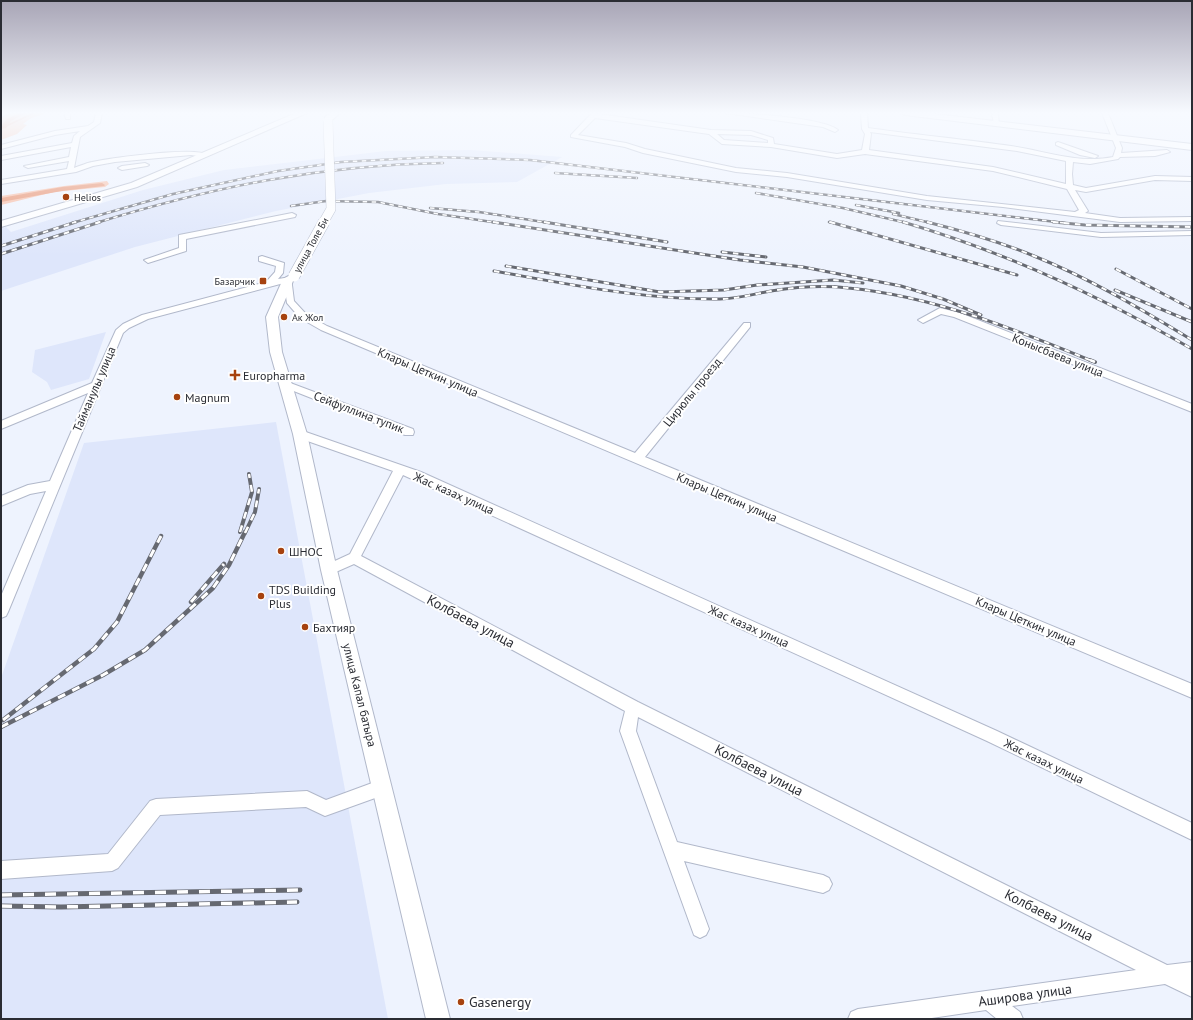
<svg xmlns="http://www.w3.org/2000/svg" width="1193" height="1020" viewBox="0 0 1193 1020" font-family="'PT Sans',sans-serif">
  <rect width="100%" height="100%" fill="#eef3fe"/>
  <path fill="#dee6fb" d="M471 150 562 157 517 182 446 184 369 193 276 211 135 247 1 291V228L6 227 11 232 143 190 224 170 386 151Z
    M106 332 89 379 51 390 47 382 32 372 35 350Z
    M276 422 388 1019H1V678L84 443Z"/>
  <path fill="#f8bda5" d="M8 113H47L31 118 23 124 27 125 17 134 1 140V115Z
    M107 181 109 184 105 187 54 192 1 205V196L64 186Z"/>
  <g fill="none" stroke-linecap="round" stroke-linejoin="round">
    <path stroke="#e88e6a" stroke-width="1.5" d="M4 127 34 113"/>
    <path fill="#e88e6a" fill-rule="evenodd" d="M20 113H26L11 121 6 128 1 129V126L7 119Z
      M102 183 105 185 104 186 62 191 1 202V198L62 187Z"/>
    <g stroke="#b1b8ca" stroke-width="2">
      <path id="minor" d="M1 113H10L1 117Z
        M64 113H70V119H66Z
        M96 113H102L100 123 80 137 74 168C80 166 86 163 92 162 110 158 197 146 208 155L205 157 191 155 115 162 93 166 76 172 1 184V180L67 169 69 161 28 168 24 166 69 157 71 147 1 160V156L72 143 74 136 80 131 55 135 1 149V145L55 131 88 126 94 122Z
        M592 113 711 130 751 131 773 138 774 144 837 154 862 150 865 134 862 129 861 113H867L868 128C916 135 963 139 1011 146 1045 151 1078 164 1113 157L1116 148 1102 113H1108L1122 148 1121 153 1167 150 1170 152 1155 156 1120 157 1118 159 1090 164 1073 162 1072 174 1073 185 1086 188 1155 176 1192 177V181L1155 180 1086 192 1075 190 1088 211 1085 213 1120 218 1192 217V221L1120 222 1003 207 927 200 787 177 736 172 643 153 625 147 571 137V135ZM595 118 709 134 722 144 771 147 837 158 865 154 993 171 1067 189 1079 210 1075 212 927 196 787 173 736 168 645 149 626 143 578 135ZM870 132 1017 151 1066 161V184L993 167 869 150 871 134ZM717 134 751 135 768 140V143L724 140Z
        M726 113C747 113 824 118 838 130L835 132 823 127Z
        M992 113H998L999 125 994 124Z
        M1058 142 1098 156 1095 158 1080 155 1056 145V143Z
        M145 163 149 165 147 166 122 170 118 168 122 166Z
        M292 213 296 215 295 217 186 239V251L148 263 144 260 179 248V235Z
        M998 221 1101 233 1192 231V235L1101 237 1001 225 997 223Z
        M262 256 284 263 283 273 278 279 291 277 294 301 306 314 327 326 635 453 744 323H750V327L645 457 1192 684V698L321 330 300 318 287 303 284 283 148 319 129 328 123 333 8 612 6 616 1 618V596L46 491 30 494 1 506V496L28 485 50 481 88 393 1 429V421L92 383 116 330 123 324 142 315 266 282 275 272 276 266 259 261V257Z
        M940 308 960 313 1192 404V412L954 317 941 314 923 323 918 320Z
        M285 381 413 429 414 432 413 435H405L281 386 280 384 281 382Z
        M300 430 421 472 997 731 1192 823V840L987 741 403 475 361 556 638 702 1167 965 1192 962V997L1165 984 1012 1006 1020 1012 1023 1019H997L986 1010 925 1019H848L851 1012 858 1009 1136 970 638 717 636 731 677 842 823 875 829 878 832 884 829 890 823 893 684 861 709 929 706 935 700 938 694 935 620 731 625 711 354 564 329 575 324 574 323 570 324 566 350 554 393 471 296 437 295 434 296 431Z
        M383 779 389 781 391 787 389 793 325 816 306 807 160 815 118 868 112 871 1 879V861L108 854 150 801 156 799 307 791 326 800Z"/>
    </g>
    <g stroke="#b1b8ca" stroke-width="2">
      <path id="major" d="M296 113H307L137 187 1 227V221L131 183Z
        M331 113H340L331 121H325V117Z
        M901 113H927L1192 144V150L905 115Z
        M294 273 299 276 293 281 278 317 282 352 307 434 337 570 450 1019H426L321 570 293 434 270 352 266 317 283 279Z"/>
    </g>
    <use href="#minor" fill="#fff" fill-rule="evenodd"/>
    <use href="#major" fill="#fff" fill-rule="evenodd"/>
    <g stroke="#666971" stroke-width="2.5">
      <path id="rail-far4" d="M555 173 637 178
        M756 193 843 208 907 223
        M856 205 899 213
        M291 206 326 201 378 202 438 214 499 223
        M430 208 479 212 550 223
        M893 214 931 223
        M829 222 834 223
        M72 223 173 194 278 171 341 162 435 157 530 160 1065 223
        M96 223C213 187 320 165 443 163"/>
    </g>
    <g stroke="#666971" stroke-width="3">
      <path id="rail-far3" d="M493 222 740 260 803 267 901 286 943 299 981 315
        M544 222 667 242
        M830 222 1017 275
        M903 222C1005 252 1100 296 1192 349
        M927 222C963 231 1000 242 1034 256 1089 278 1141 309 1192 340
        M1053 222 1085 225 1192 227
        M1 246 76 222
        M722 252 766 257
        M1 254 100 222
        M506 266 660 292 724 290 757 285 833 280 863 283
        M1116 269 1192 309
        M494 271C568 284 644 300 720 299 737 299 754 294 771 291 796 287 823 285 848 288 933 296 1014 329 1092 361
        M1115 290 1192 322"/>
    </g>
    <g stroke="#666971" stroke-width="4">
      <path id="rail-far2" d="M1090 360 1095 362
        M240 532 252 492 249 474
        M245 533 255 512 259 489"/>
    </g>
    <g stroke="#666971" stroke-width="4.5">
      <path id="rail-far1" d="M191 602 224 564
        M3 720 94 649 117 622 161 536
        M1 727 103 675 145 650 213 588 229 565 245 532"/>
    </g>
    <g stroke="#666971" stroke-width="5">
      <path id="rail" d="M1 895 300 890
        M1 906 61 907 297 902"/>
    </g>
    <use href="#rail-far4" stroke="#fff" stroke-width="1.5" stroke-dasharray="4.5" stroke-linecap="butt"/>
    <use href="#rail-far3" stroke="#fff" stroke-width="2" stroke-dasharray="5.5" stroke-linecap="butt"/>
    <use href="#rail-far2" stroke="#fff" stroke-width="2.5" stroke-dasharray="7" stroke-linecap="butt"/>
    <use href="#rail-far1" stroke="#fff" stroke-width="3" stroke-dasharray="8" stroke-linecap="butt"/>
    <use href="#rail" stroke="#fff" stroke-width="3.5" stroke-dasharray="11" stroke-linecap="butt"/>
    <g stroke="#b1b8ca" stroke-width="10" stroke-linecap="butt">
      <path id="major-bridge-far1" d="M323 223 331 209 328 121"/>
    </g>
    <g stroke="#b1b8ca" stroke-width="12" stroke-linecap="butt">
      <path id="major-bridge" d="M294 276 324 222"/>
    </g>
    <use href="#major-bridge-far1" stroke="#fff" stroke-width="9"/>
    <use href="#major-bridge" stroke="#fff" stroke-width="11"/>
  </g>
  <linearGradient id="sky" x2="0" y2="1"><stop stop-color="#a8a5b6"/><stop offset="0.44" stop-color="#f7faff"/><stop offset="1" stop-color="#f7faff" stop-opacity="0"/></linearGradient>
  <rect width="1193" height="256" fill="url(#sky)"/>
  <g fill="#a6420f" stroke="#fff" stroke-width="1.5">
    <circle cx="66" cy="197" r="4"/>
    <rect x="259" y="277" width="8" height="8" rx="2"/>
    <circle cx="284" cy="317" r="4"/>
    <path d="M233 369h4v4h4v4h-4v4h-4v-4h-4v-4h4z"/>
    <circle cx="177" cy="397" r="4"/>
    <circle cx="281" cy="551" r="4"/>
    <circle cx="261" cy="596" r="4"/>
    <circle cx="305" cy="627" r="4"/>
    <circle cx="461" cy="1002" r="4"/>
  </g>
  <g text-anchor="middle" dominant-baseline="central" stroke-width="4" stroke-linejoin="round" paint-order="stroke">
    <g font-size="10" fill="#2a2c33" stroke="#fff" text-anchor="start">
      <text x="74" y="197">Helios</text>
      <text x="255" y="281" text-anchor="end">Базарчик</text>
      <text x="292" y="317">Ак Жол</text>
    </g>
    <g font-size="10" fill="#2a2c33" stroke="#fff">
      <text transform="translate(311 245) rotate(-61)">улица Толе Би</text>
    </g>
    <g font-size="12" fill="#2a2c33" stroke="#fff">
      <text transform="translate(1058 355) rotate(22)">Конысбаева улица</text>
      <text transform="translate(428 372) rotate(23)">Клары Цеткин улица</text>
      <text transform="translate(94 389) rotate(-67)">Тайманулы улица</text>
      <text transform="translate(692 392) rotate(-51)">Цирюлы проезд</text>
      <text transform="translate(359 412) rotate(21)">Сейфуллина тупик</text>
      <text transform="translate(454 493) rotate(24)">Жас казах улица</text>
      <text transform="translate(727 497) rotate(23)">Клары Цеткин улица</text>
      <text transform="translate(1026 621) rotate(23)">Клары Цеткин улица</text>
      <text transform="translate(749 626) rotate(24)">Жас казах улица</text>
      <text transform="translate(360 695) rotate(76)">улица Капал батыра</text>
      <text transform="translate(1044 761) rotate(26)">Жас казах улица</text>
    </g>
    <g font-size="12" fill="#2a2c33" stroke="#fff" text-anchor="start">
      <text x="243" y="375">Europharma</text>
      <text x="185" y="397">Magnum</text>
      <text x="289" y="551">ШНОС</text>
      <text x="269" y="589">TDS Building<tspan x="269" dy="14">Plus</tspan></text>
      <text x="313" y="627">Бахтияр</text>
    </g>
    <g font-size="14" fill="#2a2c33" stroke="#fff">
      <text transform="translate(471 621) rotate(28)">Колбаева улица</text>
      <text transform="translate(759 770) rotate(27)">Колбаева улица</text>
      <text transform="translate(1049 915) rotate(27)">Колбаева улица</text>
      <text transform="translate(1025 995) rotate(-8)">Аширова улица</text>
    </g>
    <g font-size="14" fill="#2a2c33" stroke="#fff" text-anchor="start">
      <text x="469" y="1002">Gasenergy</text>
    </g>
  </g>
  <rect width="1193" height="1020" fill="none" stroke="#2a2c33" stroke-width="4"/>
</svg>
